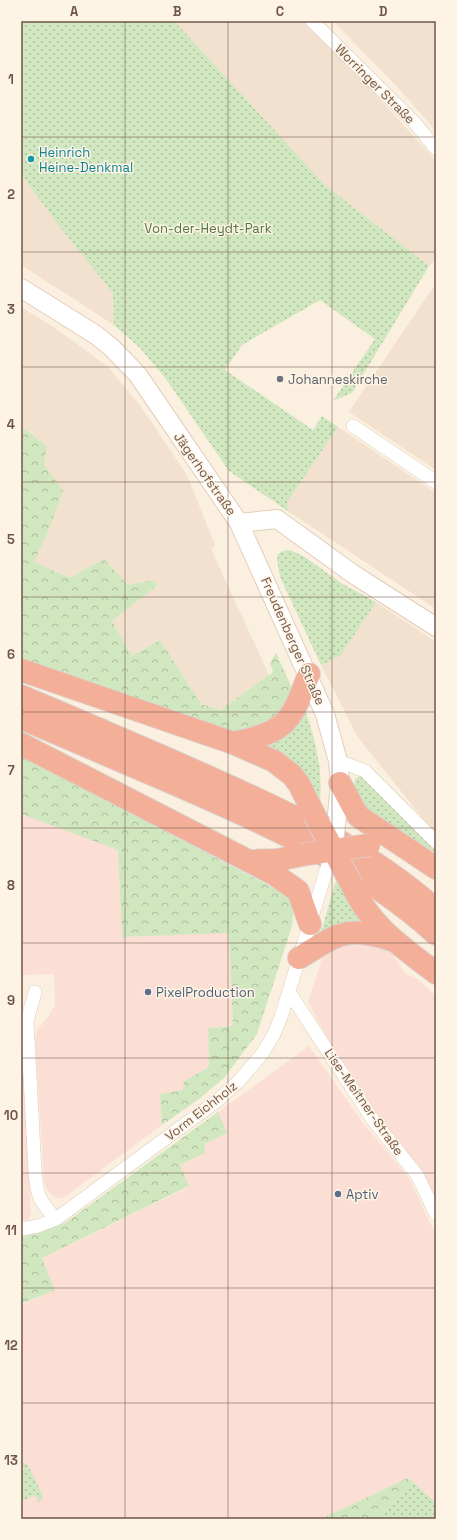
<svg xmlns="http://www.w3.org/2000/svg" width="457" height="1540" viewBox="0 0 457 1540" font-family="'Space Grotesk',sans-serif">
  <defs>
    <pattern id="green-dots" width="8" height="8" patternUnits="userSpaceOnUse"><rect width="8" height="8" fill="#d0e7c0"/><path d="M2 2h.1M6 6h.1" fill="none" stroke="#adbe9e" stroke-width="1.8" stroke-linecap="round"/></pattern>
    <pattern id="forest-crowns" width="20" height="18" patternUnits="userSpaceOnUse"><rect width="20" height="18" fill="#d0e7c0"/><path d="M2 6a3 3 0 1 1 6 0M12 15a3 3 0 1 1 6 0" fill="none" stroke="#adbe9e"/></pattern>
  </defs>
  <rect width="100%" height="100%" fill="#fbf0e0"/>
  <path fill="#f2e1cf" d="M174 21H303L346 62 436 161V260L429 266 325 185Z
    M333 21H436V131L401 91Z
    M21 174 59 226 113 293 114 325 21 265Z
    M436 283V470L349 412Z
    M21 307 58 330 107 366 140 405 187 475 215 545 211 549 269 675 220 710 201 704 160 640 132 656 112 621 158 585 153 580 128 585 104 559 70 578 34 562 50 527 63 490 44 465 47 446 21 426Z
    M338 427 436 493V609L288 511 287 502Z
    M376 602 436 642V832L424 820 357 736 321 665 340 656Z"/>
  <path fill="#fbdfd4" d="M21 814 118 849 122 937 229 932 233 1026 208 1028 209 1067 184 1081V1090L160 1094 162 1125 62 1199 53 1196 47 1190 44 1180 35 1037 38 1029 48 1017 55 1005 54 974 21 975Z
    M364 941 390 951 406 974 419 980 436 996V1200L336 1055 308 1002 323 955 346 943Z
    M21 1032 31 1214 28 1220H21Z
    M309 1046 363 1123 409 1178 436 1235V1503L408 1478 321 1519H21V1305L55 1290 42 1258 189 1187 180 1165 204 1153V1144L227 1133 218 1112Z"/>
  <path fill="url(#green-dots)" d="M21 21H174L325 185 429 266 352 393 333 401 375 339 320 300 242 345 225 370 313 430 322 416 338 427 287 502 288 511 229 471 166 379 140 348 114 325 113 293 59 226 21 174Z
    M290 550 305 557 341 583 376 602 340 656 321 665 280 577 277 560 278 554 283 551Z
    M303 712 306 713C317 744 324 776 319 810L259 743Z
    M361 775 436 850V860L365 815 354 786 355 779Z
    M337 877 372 928 319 939Z
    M21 1462 28 1465 42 1494V1498L39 1503 35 1495 21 1502V1471L24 1470Z
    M414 1483 436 1503V1519H376Z"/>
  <path fill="url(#forest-crowns)" d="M21 426 47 446 44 465 63 490 50 527 34 562 70 578 104 559 128 585 153 580 158 585 112 621 132 656 160 640 201 704 220 710 273 672 270 663 276 653 293 690 287 716 239 733 21 660Z
    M21 756 287 895C292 906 294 914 292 926L257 1034 224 1078 199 1099 162 1125 160 1094 183 1090 184 1081 209 1067 208 1028 233 1026 229 933 122 937 118 850 21 814Z
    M218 1112 227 1133 204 1144 205 1153 180 1165 189 1186 42 1258 55 1290 21 1304V1236H25L65 1223Z
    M408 1478 414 1483 376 1519H321Z"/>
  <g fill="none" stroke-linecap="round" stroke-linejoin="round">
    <g stroke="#deccbc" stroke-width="14">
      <path id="street" d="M312 21 415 123 436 149
        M353 426 436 482
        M338 761 365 771 436 842
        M35 992 27 1021 35 1171C37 1196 39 1201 56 1219
        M289 992 373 1120 417 1175 436 1214
        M21 1229 38 1226 56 1219 218 1100 238 1082 262 1054 274 1034 281 1017 326 871"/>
    </g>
    <g stroke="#e3cdbb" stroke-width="20">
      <path id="secondary" d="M21 288 96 335 112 348 138 375 239 523 325 714 338 761 340 783 336 825
        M239 523 277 519 353 574 436 627"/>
    </g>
    <g stroke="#dad3d0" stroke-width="24">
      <path id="highway" d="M21 670 233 743 274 761 292 775 299 784 314 814
        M21 696C82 722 144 748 204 775 285 811 370 850 436 910
        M21 718C73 740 125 763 177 785 269 825 361 866 436 934
        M233 743C287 732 291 722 309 674
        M21 744 274 874 298 891 310 924
        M340 783 358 816 436 868
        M250 861 278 860 301 855
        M352 885C369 925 402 947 436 973
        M299 958C338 934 346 925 392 940"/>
    </g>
    <use href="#street" stroke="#fff" stroke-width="13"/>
    <use href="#secondary" stroke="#fff" stroke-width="18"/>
    <use href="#highway" stroke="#f3af98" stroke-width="22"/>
    <g stroke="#deccbc" stroke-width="14" stroke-linecap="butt">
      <path id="street-bridge" d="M326 871 333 851"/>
    </g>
    <g stroke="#e3cdbb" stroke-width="20" stroke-linecap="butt">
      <path id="secondary-bridge" d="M333 851 336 825"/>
    </g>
    <g stroke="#dad3d0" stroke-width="24" stroke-linecap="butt">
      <path id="highway-bridge" d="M314 814 352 885
        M301 855 369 845"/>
    </g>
    <use href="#street-bridge" stroke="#fff" stroke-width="13"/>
    <use href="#secondary-bridge" stroke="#fff" stroke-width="18"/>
    <use href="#highway-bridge" stroke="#f3af98" stroke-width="22"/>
  </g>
  <path fill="none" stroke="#705649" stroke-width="1" stroke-opacity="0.55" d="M125 21V1519M228 21V1519M332 21V1519M21 137H436M21 252H436M21 367H436M21 482H436M21 597H436M21 712H436M21 828H436M21 943H436M21 1058H436M21 1173H436M21 1288H436M21 1403H436"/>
  <circle fill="#0f9aa8" stroke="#fef4e5" stroke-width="1.5" cx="31" cy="159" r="4"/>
  <circle fill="#6b7280" stroke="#fef4e5" stroke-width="1.5" cx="280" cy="379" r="4"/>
  <g fill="#5c6f8a" stroke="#fef4e5" stroke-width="1.5">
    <circle cx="148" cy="992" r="4"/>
    <circle cx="338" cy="1194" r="4"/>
  </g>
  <g text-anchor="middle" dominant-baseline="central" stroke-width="3" stroke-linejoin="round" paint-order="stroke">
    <g font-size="13" fill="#705649" stroke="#fef4e5">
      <text transform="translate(375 84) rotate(45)">Worringer Straße</text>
      <text transform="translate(205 474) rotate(55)">Jägerhofstraße</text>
      <text transform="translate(293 641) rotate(66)">Freudenberger Straße</text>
      <text transform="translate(364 1102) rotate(55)">Lise-Meitner-Straße</text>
      <text transform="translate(201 1111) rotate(-38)">Vorm Eichholz</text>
    </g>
    <g font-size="13" fill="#0d838f" stroke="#fef4e5" text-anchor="start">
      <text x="39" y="152">Heinrich<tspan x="39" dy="15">Heine-Denkmal</tspan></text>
    </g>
    <g font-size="13" fill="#527642" stroke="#fef4e5">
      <text x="208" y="228">Von-der-Heydt-Park</text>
    </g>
    <g font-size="13" fill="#5b616d" stroke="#fef4e5" text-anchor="start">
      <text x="288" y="379">Johanneskirche</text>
    </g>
    <g font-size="13" fill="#4e5e75" stroke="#fef4e5" text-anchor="start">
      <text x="156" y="992">PixelProduction</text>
      <text x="346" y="1194">Aptiv</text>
    </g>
  </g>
  <rect width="457" height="1540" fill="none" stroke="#fef4e5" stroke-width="44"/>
  <rect x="22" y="22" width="413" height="1496" fill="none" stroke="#705649" stroke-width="1.5"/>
  <g font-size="13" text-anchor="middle" font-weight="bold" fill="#705649">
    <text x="74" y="16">A</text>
    <text x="177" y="16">B</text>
    <text x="280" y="16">C</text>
    <text x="383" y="16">D</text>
    <text x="11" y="84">1</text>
    <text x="11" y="199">2</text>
    <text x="11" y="314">3</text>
    <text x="11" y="429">4</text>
    <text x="11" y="544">5</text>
    <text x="11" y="659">6</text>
    <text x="11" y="775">7</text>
    <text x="11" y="890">8</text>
    <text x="11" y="1005">9</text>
    <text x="11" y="1120">10</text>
    <text x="11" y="1235">11</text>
    <text x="11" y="1350">12</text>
    <text x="11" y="1465">13</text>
  </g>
</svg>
